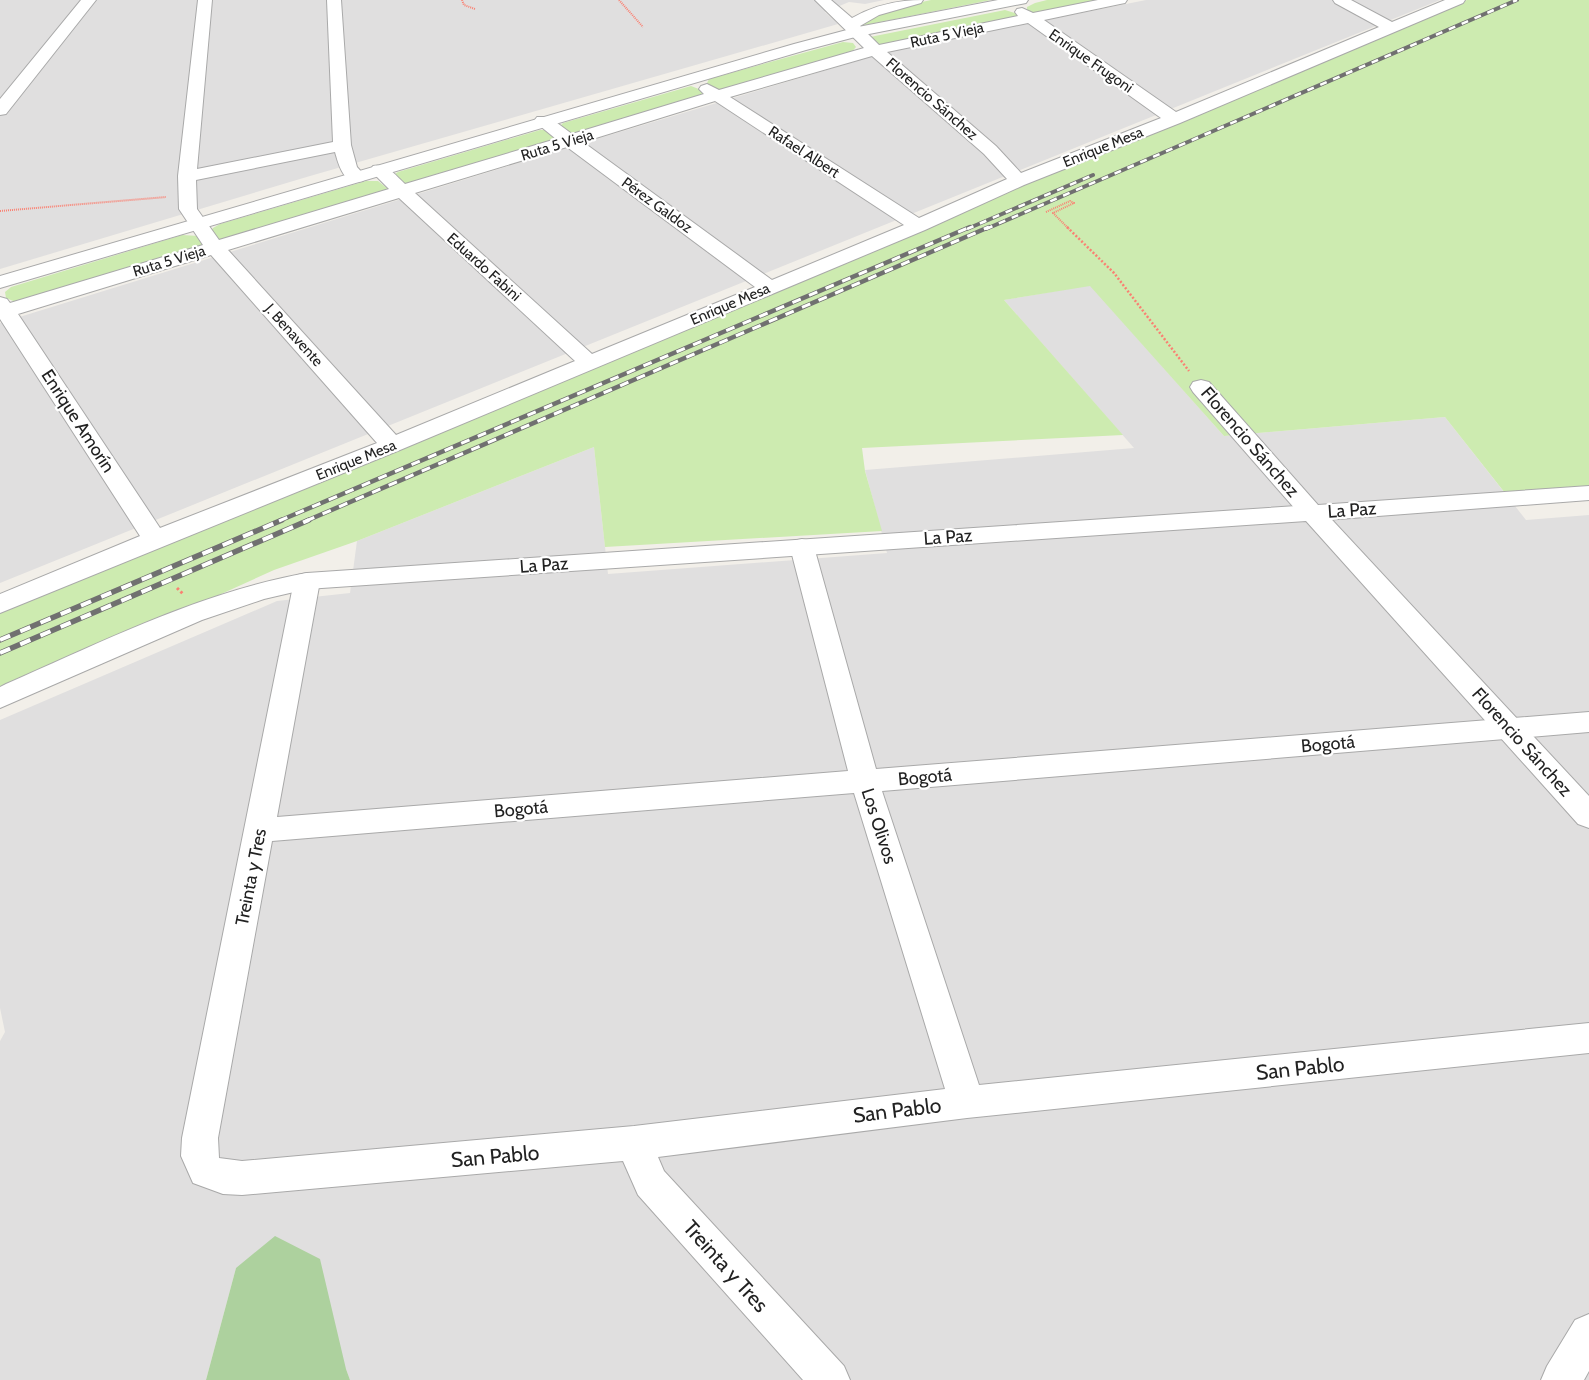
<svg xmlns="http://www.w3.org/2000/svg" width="1589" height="1380" viewBox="0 0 1589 1380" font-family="Cabin,sans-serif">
  <rect width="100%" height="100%" fill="#f2efe9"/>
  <path fill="#e0dfdf" d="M0 0H884L865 4 849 2 825 12 838 24 310 176 0 269Z
    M1146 0H1440L0 583V323L583 143 890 51Z
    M1090 285 1224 436 1445 417 1526 520 1589 515V1380H350L346 1369 236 1268 206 1380H0V1041L5 1032 0 1008V720L277 601 350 593 357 541 594 447 608 574 887 553 865 470 1134 448 1004 300Z"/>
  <path fill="#cdebb0" d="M931 0H991L860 26 862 21 895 8Z
    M1047 0H1105L1038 15 1027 11V7L1035 3Z
    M1467 0H1589V486L1505 493 1445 417 1224 436 1090 286 1004 300 1123 435 862 448 865 471 882 531 605 547 594 447 357 541 274 570 0 694V613L1017 187 1180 123 1396 29Z
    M1005 10 1018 14 1020 16 884 45 875 44 870 37Z
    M843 42 853 43 856 47 849 55 720 90 716 89 707 83 709 79Z
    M691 86 704 91V95L574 134H569L560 126 563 123Z
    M540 130H549L560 138 403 186 393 175 398 172Z
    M366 181H378L388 189 384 194 224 241 218 240 211 231 213 228 220 224Z
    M182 235 199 236 203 244 202 247 18 303 6 298 5 292 11 287Z"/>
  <path fill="#add19e" d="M275 1236 320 1259 346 1369 350 1380H206L236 1268Z"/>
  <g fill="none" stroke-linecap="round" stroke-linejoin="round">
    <g stroke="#a9a9a9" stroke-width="2">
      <path id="minor" d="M81 0H96L6 114 0 115V99Z
        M198 0H212L197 169 333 142 327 0H341L351 145 357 167 366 177 363 181C344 186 339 166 335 152L196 180 197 209 219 240 389 189 370 170 373 166C387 163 395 175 405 184L556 139 534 121 537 117H549L572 134 704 94 699 89 701 86 707 84 719 90 864 48 815 0H831L852 18C875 5 897 0 923 0L921 3 879 15 860 26 879 45 1018 16 1015 12 1017 9 1022 8 1033 13 1098 0H1127L1125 3 1120 4 1044 20 1176 112 1379 27 1335 3 1333 0H1351L1392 22 1445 0H1465L1463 3 1180 123 1024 185 925 230 400 450 0 613V594L140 536 0 319V297L7 299 10 303 203 245 179 209 178 176ZM1028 23 1161 118 1021 173 996 146 887 52ZM872 56 984 154 1007 179 919 218 730 97ZM715 101 904 225 772 280 583 142ZM567 147 755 287 592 354 415 193ZM399 198 575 361 396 435 228 250ZM211 255 377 443 160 528 18 314Z
        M1201 380 1209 382 1318 505 1589 486V500L1312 521 1303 518 1193 392 1190 387 1193 382Z
        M802 539 811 541 814 547 876 769 1589 712V732L882 791 979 1085 1589 1023V1053L967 1118 658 1157 664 1171 844 1366 850 1380H803L638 1195 623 1161 242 1195 223 1194 193 1183 181 1156 182 1138 294 581 298 575 307 573 316 575 320 581 277 817 848 771 790 547 793 541ZM854 793 945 1089 634 1126 242 1161 219 1158 218 1138 272 841Z"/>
    </g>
    <g stroke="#a9a9a9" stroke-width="2">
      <path id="tertiary" d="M998 0H1028L1026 3 1021 4 859 36 806 50 0 288V276L794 44 858 27Z
        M1312 505 1321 508 1589 796V828L1578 824 1306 521 307 589 264 599 202 620 0 708V687L6 684C104 641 201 592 307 573Z
        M1589 1314V1371L1584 1380H1541L1547 1366 1575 1320Z"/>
    </g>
    <path stroke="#fa8072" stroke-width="2" stroke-dasharray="1 1" stroke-linecap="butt" d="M462 0 464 5 475 9
      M619 0 643 27
      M0 211 166 197
      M1046 212 1070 201 1074 203 1053 213 1069 229"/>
    <path stroke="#fa8072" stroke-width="2.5" stroke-dasharray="2 2" stroke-linecap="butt" d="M1067 227 1114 273 1189 371"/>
    <path stroke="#fa8072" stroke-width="3" stroke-dasharray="2.5 2.5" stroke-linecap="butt" d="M177 588 184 595"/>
    <use href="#minor" fill="#fff" fill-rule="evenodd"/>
    <use href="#tertiary" fill="#fff" fill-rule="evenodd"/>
    <g stroke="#707070" stroke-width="4">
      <path id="rail-far2" d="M967 229 1093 175
        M986 229 1517 0"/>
    </g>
    <g stroke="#707070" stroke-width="4.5">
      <path id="rail-far1" d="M279 521 970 227
        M306 521 989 227"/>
    </g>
    <g stroke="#707070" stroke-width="5.5">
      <path id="rail" d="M0 640 282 520
        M0 653 309 520"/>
    </g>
    <use href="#rail-far2" stroke="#fff" stroke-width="2.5" stroke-dasharray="7" stroke-linecap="butt"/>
    <use href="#rail-far1" stroke="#fff" stroke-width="3" stroke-dasharray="9" stroke-linecap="butt"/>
    <use href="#rail" stroke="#fff" stroke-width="4" stroke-dasharray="11" stroke-linecap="butt"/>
  </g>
  <g text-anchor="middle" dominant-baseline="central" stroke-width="4.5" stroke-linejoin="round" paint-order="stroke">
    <g font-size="15" fill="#222" stroke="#fff">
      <text transform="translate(947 35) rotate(-12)">Ruta 5 Vieja</text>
      <text transform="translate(1091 61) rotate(35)">Enrique Frugoni</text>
      <text transform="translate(932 99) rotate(41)">Florencio Sánchez</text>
      <text transform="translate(557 145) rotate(-17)">Ruta 5 Vieja</text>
      <text transform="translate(1103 147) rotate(-22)">Enrique Mesa</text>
      <text transform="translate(804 152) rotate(33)">Rafael Albert</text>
      <text transform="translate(657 205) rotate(36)">Pérez Galdoz</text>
      <text transform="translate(169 261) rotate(-17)">Ruta 5 Vieja</text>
      <text transform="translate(484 267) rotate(42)">Eduardo Fabini</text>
      <text transform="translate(730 304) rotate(-23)">Enrique Mesa</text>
      <text transform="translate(294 335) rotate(48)">J. Benavente</text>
      <text transform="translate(356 460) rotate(-22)">Enrique Mesa</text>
    </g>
    <g font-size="18" fill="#222" stroke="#fff">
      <text transform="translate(78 421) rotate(57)">Enrique Amorín</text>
      <text transform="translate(1250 442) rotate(49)">Florencio Sánchez</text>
      <text transform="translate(1352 510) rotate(-4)">La Paz</text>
      <text transform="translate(948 537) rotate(-4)">La Paz</text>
      <text transform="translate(544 565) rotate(-4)">La Paz</text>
      <text transform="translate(1522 742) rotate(48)">Florencio Sánchez</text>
      <text transform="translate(1328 744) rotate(-5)">Bogotá</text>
      <text transform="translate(925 777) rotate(-5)">Bogotá</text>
      <text transform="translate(521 809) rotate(-5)">Bogotá</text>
      <text transform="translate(879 826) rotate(72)">Los Olivos</text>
      <text transform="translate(251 877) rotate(-79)">Treinta y Tres</text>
    </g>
    <g font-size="21" fill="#222" stroke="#fff">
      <text transform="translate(1300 1068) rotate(-6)">San Pablo</text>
      <text transform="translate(897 1110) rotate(-7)">San Pablo</text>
      <text transform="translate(495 1156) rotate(-5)">San Pablo</text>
      <text transform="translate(726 1266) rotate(48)">Treinta y Tres</text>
    </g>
  </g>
</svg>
